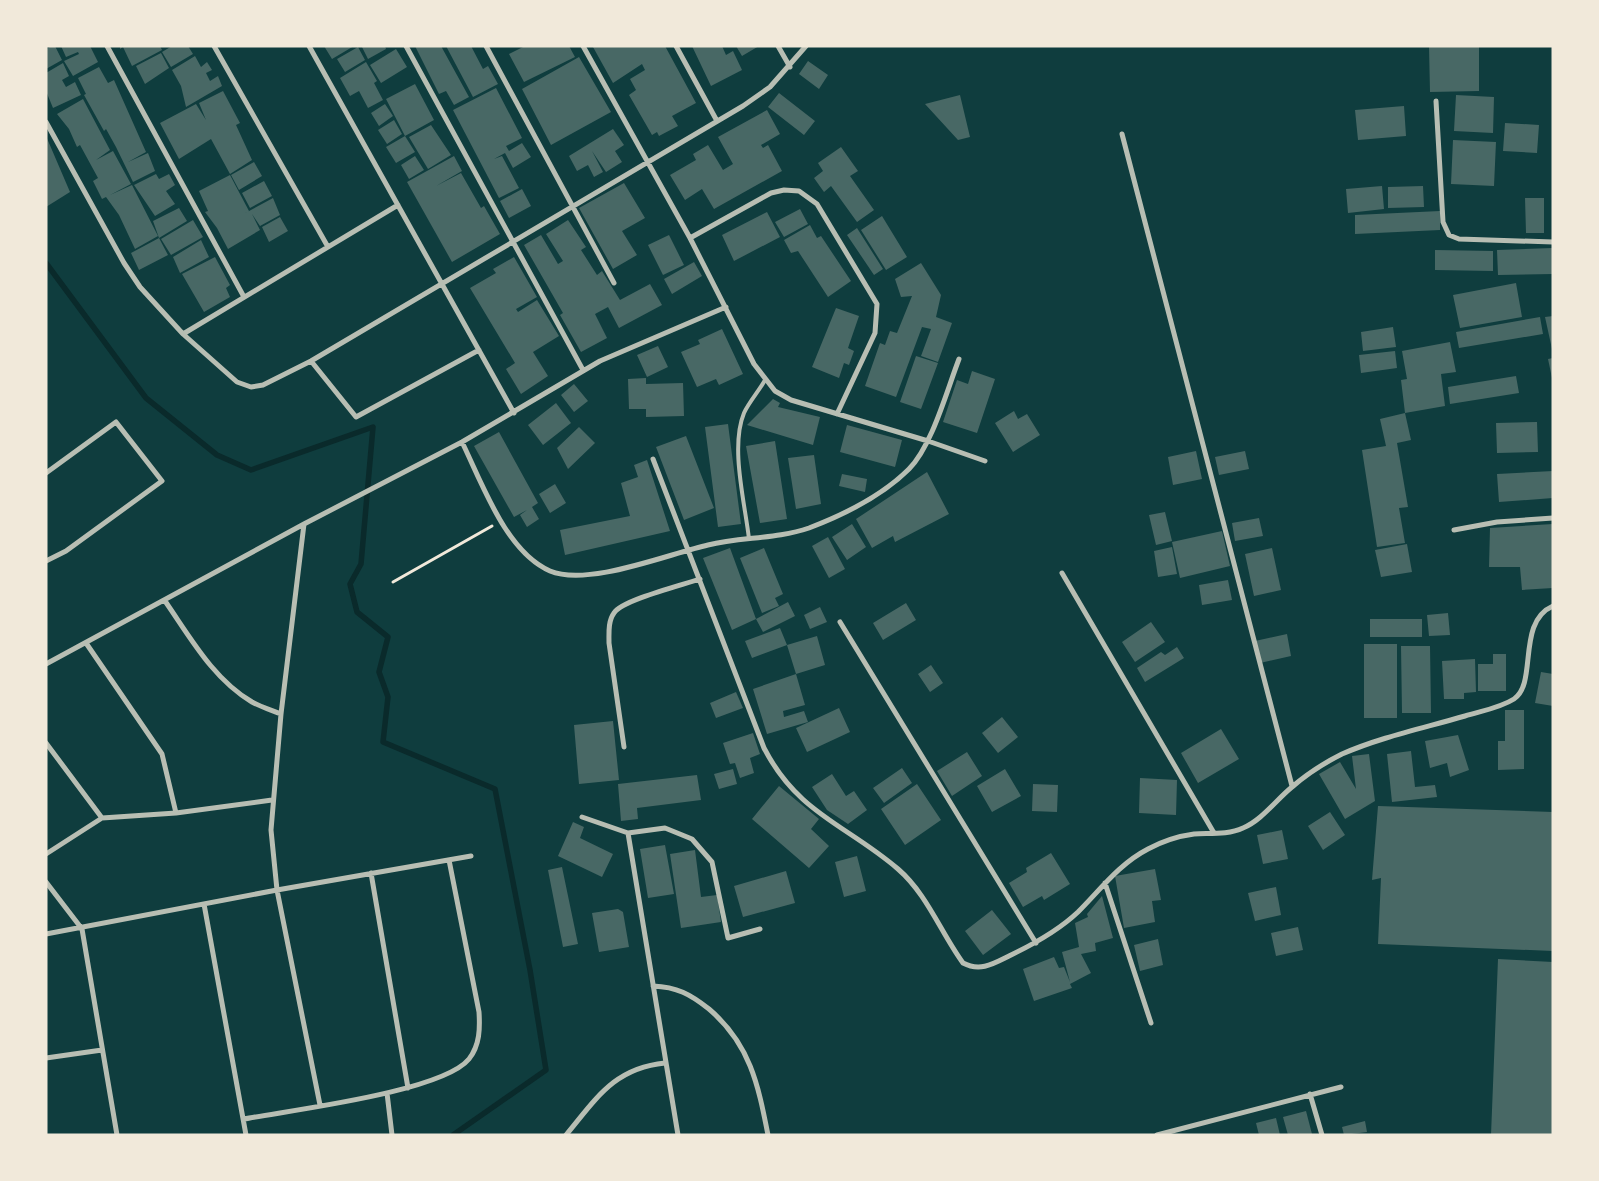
<svg xmlns="http://www.w3.org/2000/svg" width="1599" height="1181" viewBox="0 0 1599 1181" font-family="'Sofia Sans Condensed',sans-serif">
  <rect width="100%" height="100%" fill="#0f3d3e"/>
  <g fill="none" stroke-linecap="round" stroke-linejoin="round">
    <path stroke="#0a2a2b" stroke-width="5.5" d="M46 263 146 398 217 455 251 470 373 427 361 564 350 584 357 612 388 637 379 672 388 697 383 742 495 789 530 970 546 1070 453 1135"/>
  </g>
  <path fill="#486865" d="M52 46H55L62 60 46 69V49Z
    M61 46H90L98 62 73 76 64 61 79 54 78 52 66 57Z
    M120 46H160L162 50 132 66 123 47 120 49Z
    M172 46H188L193 54 171 67 162 52Z
    M324 46H354L332 59Z
    M385 46 386 49 368 59 362 47Z
    M415 46H441L469 97 454 105 446 91 439 94Z
    M446 46H471L483 69 488 66 498 84 473 97Z
    M525 46H569L575 57 524 82 509 54Z
    M665 46 696 103 672 116 678 126 659 136 657 132 652 135 629 95 636 90 630 79 645 70 642 64 613 83 593 47Z
    M692 46H722L726 55 733 51 742 70 711 86Z
    M736 46H759L742 56Z
    M1429 46H1479V91L1430 92Z
    M358 47 365 60 345 72 337 59Z
    M396 49 407 67 381 83 370 65Z
    M161 53 169 68 145 84 136 66Z
    M195 56 201 67 207 62 212 70 206 73 210 81 218 76 222 86 186 107 181 86 172 70Z
    M579 57 611 112 551 145 522 89Z
    M808 61 828 75 819 89 799 74Z
    M366 62 377 81 374 83 383 100 368 108 359 91 350 96 340 78Z
    M63 63 69 76 62 80 66 87 75 82 81 95 53 108 46 91V73Z
    M99 67 108 83 114 80 146 152 128 162 148 153 155 171 133 182 116 147 106 129 104 131 84 95 106 83 86 94 78 78Z
    M415 84 434 120 405 136 386 99Z
    M496 88 522 138 506 146 509 151 522 143 531 157 513 168 505 153 494 159 502 156 519 188 499 198 453 110Z
    M223 91 240 123 236 125 252 160 230 174 211 139 179 159 160 123 196 104 206 120 199 103Z
    M779 93 815 121 804 135 768 107Z
    M960 95 970 137 958 140 925 104Z
    M1456 95 1494 97 1493 133 1454 131Z
    M83 99 110 150 96 160 113 151 131 184 110 195 132 185 158 236 135 249 119 215 106 197 102 199 93 181 98 178 80 145 77 147 69 129 57 114Z
    M385 104 393 116 379 126 371 113Z
    M1404 106 1406 136 1358 140 1355 110Z
    M767 110 780 134 761 145 763 148 768 145 782 171 714 209 702 189 685 200 670 175 696 160 693 154 708 145 723 170 733 164 718 137Z
    M394 120 402 134 387 144 378 130Z
    M1505 123 1539 125 1537 153 1503 151Z
    M431 125 451 155 428 169 409 137Z
    M613 129 624 145 615 151 622 162 606 172 592 151 603 172 594 177 588 165 577 171 569 156Z
    M46 136 70 192 46 207Z
    M405 136 415 152 396 163 386 147Z
    M1453 140 1496 142 1494 186 1451 184Z
    M841 147 858 171 850 176 874 210 857 222 831 186 824 192 814 178 823 171 818 163Z
    M415 156 424 170 409 179 401 165Z
    M454 156 462 171 436 186 461 173 481 208 484 206 500 234 452 262 407 182Z
    M254 162 262 176 239 190 231 175Z
    M156 174 159 179 169 174 175 185 166 191 175 204 155 216 134 185Z
    M230 175 249 211 238 217 273 198 280 215 260 226 252 214 260 230 228 249 217 228 205 212 208 211 199 191Z
    M264 181 272 196 250 208 242 193Z
    M624 183 645 218 622 231 637 255 613 269 579 208Z
    M1382 186 1384 209 1348 213 1346 189Z
    M1423 186 1424 207 1388 208V187Z
    M522 189 531 206 509 218 500 201Z
    M1525 198H1544V233H1526Z
    M179 208 187 221 159 238 153 221Z
    M800 209 808 224 784 237 775 222Z
    M1440 211V230L1355 234V215Z
    M767 212 780 237 734 261 722 235Z
    M882 216 907 257 886 270 861 230Z
    M280 217 288 231 269 242 262 227Z
    M193 220 203 237 171 255 161 239Z
    M568 220 586 247 581 250 597 275 602 271 620 300 650 284 662 305 619 328 608 307 595 314 607 338 581 352 560 315 563 313 524 245 541 235 558 264 563 261 546 234Z
    M810 225 817 238 821 236 851 281 828 297 798 251 791 253 784 240Z
    M857 228 883 269 874 275 847 235Z
    M669 235 684 265 663 275 648 245Z
    M159 238 168 255 139 270 131 253Z
    M201 240 209 257 180 273 173 257Z
    M1552 248 1553 274 1498 275 1497 250Z
    M1435 250 1493 251V271L1435 270Z
    M215 257 230 285 226 288 230 297 204 312 182 274Z
    M514 257 537 297 516 309 518 312 537 300 559 336 533 352 548 376 521 394 506 369 515 363 470 288 496 273 493 269Z
    M694 262 702 276 672 294 664 279Z
    M921 263 941 295 936 317 952 323 938 362 921 356 931 329 922 327 896 397 865 386 880 343 885 345 890 331 897 333 912 296 901 297 895 279Z
    M1516 283 1522 317 1460 328 1453 295Z
    M836 308 859 316 848 348 854 351 849 365 844 363 839 378 812 367Z
    M1553 316V349H1552L1545 317Z
    M1540 317 1543 334 1459 348 1456 332Z
    M1393 327 1396 347 1363 351 1361 332Z
    M722 329 743 374 719 385 716 379 697 387 681 352 700 344 698 340Z
    M1450 342 1456 372 1441 374 1445 406 1405 413 1411 440 1397 443 1408 507 1399 508 1405 543 1377 547 1362 450 1386 446 1380 419 1405 413 1401 380 1407 379 1402 351Z
    M658 346 668 367 647 377 637 355Z
    M1395 351 1397 368 1361 373 1359 355Z
    M916 356 938 363 921 409 900 402Z
    M1553 358V378H1552L1548 359Z
    M972 371 995 379 977 433 943 422 957 380 968 384Z
    M1516 376 1519 393 1450 404 1448 387Z
    M646 378V384L683 383 684 416 646 417V409H629L628 379Z
    M574 384 588 401 574 412 561 395Z
    M773 399 780 403 778 407 820 417 813 445 747 425Z
    M556 403 571 423 543 445 528 425Z
    M1014 411 1018 419 1027 414 1040 435 1013 452 995 423Z
    M1537 422 1538 452 1497 453 1496 423Z
    M728 424 741 524 718 527 705 427Z
    M847 425 902 440 895 467 840 452Z
    M579 427 595 443 568 469 557 448Z
    M499 432 538 503 532 507 539 519 527 527 520 515 527 510 514 517 474 446Z
    M686 436 714 508 684 520 656 447Z
    M775 441 787 519 760 523 746 446Z
    M1196 451 1202 479 1173 485 1168 457Z
    M1245 451 1249 469 1219 475 1215 457Z
    M814 455 821 504 796 509 788 458Z
    M647 460 670 531 565 555 560 530 630 516 621 483 638 477 634 465Z
    M1553 471V498L1499 502 1497 474Z
    M927 472 949 514 895 542 893 536 872 548 856 519Z
    M842 474 867 479 865 492 839 486Z
    M555 484 566 503 550 513 539 494Z
    M1165 512 1172 541 1156 545 1149 515Z
    M1259 518 1263 536 1235 541 1232 523Z
    M852 524 866 547 847 560 832 537Z
    M1553 524V588L1522 590 1520 567H1489L1490 528Z
    M1222 531 1230 566 1180 578 1172 542Z
    M828 537 845 569 829 578 812 546Z
    M1407 544 1412 572 1381 577 1375 550Z
    M1172 547 1177 574 1158 577 1154 551Z
    M730 548 756 619 732 630 703 558Z
    M764 548 783 594 775 598 779 606 762 613 740 558Z
    M1272 548 1281 590 1254 596 1245 554Z
    M1228 580 1232 600 1202 605 1199 585Z
    M788 602 795 616 763 632 756 619Z
    M906 603 916 620 883 640 873 623Z
    M820 607 827 622 810 629 804 615Z
    M1448 613 1450 635 1429 636 1427 615Z
    M1370 619H1422V637H1370Z
    M1151 622 1165 642 1135 662 1122 642Z
    M780 628 787 645 817 636 825 665 796 674 787 645 752 658 745 641Z
    M1287 634 1291 656 1260 663 1255 641Z
    M1364 644H1397V718H1364Z
    M1401 646H1430L1431 713H1402Z
    M1177 647 1184 658 1145 682 1137 668 1161 652 1165 655Z
    M1493 654H1506V691H1478V664H1493Z
    M1475 659 1476 692 1464 693V699H1444L1442 661Z
    M931 665 943 683 930 692 918 674Z
    M1541 672 1553 674V706L1535 703Z
    M796 674 805 705 783 711 784 717 804 711 808 722 767 734 753 689Z
    M736 692 743 708 716 718 710 703Z
    M839 708 850 732 807 752 796 728Z
    M1505 710H1524V769L1498 770V741H1505Z
    M1002 717 1018 737 998 753 982 733Z
    M613 721 619 780 579 784 574 725Z
    M1221 729 1239 759 1198 783 1181 753Z
    M753 733 760 754 750 758 754 773 740 778 735 763 730 764 723 743Z
    M1458 735 1469 770 1450 777 1447 763 1430 768 1425 741Z
    M1411 751 1415 787 1435 785 1437 797 1392 802 1387 754Z
    M967 752 982 776 952 796 937 771Z
    M1369 754 1375 801 1345 819 1319 774 1340 762 1356 789 1352 756Z
    M902 768 912 783 884 803 873 788Z
    M733 769 737 784 719 789 714 774Z
    M1005 769 1021 796 992 812 977 786Z
    M832 774 846 796 854 791 867 810 848 824 827 810 812 787Z
    M697 775 701 800 637 808 638 819 621 821 618 784Z
    M1140 778 1177 780 1176 815 1139 813Z
    M917 784 941 820 905 845 881 809Z
    M1033 784 1058 785 1057 812 1032 811Z
    M779 786 819 819 811 829 829 846 809 868 752 819Z
    M1378 806 1553 812V951L1378 944 1381 878 1372 880Z
    M1330 812 1345 835 1323 850 1308 826Z
    M573 822 584 827 580 838 613 854 602 877 558 856Z
    M1282 830 1288 859 1263 864 1257 835Z
    M665 845 674 894 648 898 640 849Z
    M695 850 701 897 717 895 721 922 681 928 670 854Z
    M1051 853 1070 884 1044 900 1042 896 1023 907 1009 883 1027 872 1026 868Z
    M857 856 866 891 844 897 835 862Z
    M562 867 578 944 563 947 548 870Z
    M1155 869 1161 900 1152 901 1155 922 1124 928 1115 876Z
    M786 871 795 903 743 917 734 886Z
    M1276 887 1281 915 1255 921 1248 893Z
    M1102 896 1113 938 1095 943 1096 951 1081 954 1091 973 1070 984 1072 988 1034 1001 1023 969 1054 957 1059 968 1064 967 1070 982 1062 952 1079 947 1075 923 1088 917 1087 914Z
    M618 909 623 912 629 947 599 952 592 913Z
    M992 910 1011 934 983 955 965 931Z
    M1298 927 1303 950 1276 956 1271 933Z
    M1158 939 1163 965 1140 971 1134 945Z
    M1498 959 1553 962V1135H1491Z
    M1306 1111 1312 1134 1288 1135 1283 1117Z
    M1276 1118 1280 1135H1259L1256 1123Z
    M1365 1121 1367 1132 1344 1135 1342 1127Z"/>
  <g fill="none" stroke-linecap="round" stroke-linejoin="round">
    <path stroke="#f1e9da" stroke-width="3" d="M393 582 492 526"/>
    <path stroke="#b8beb3" stroke-width="4" d="M749 539C745 503 730 447 744 413 749 402 759 391 765 380"/>
    <path stroke="#b8beb3" stroke-width="5" d="M107 46 244 297
      M214 46 328 247
      M309 46 514 413
      M406 46 583 370
      M486 46 614 283
      M583 46 690 238 754 364 775 391 791 400 928 441 985 461
      M676 46 717 121
      M778 46 790 67
      M1436 101 1443 222 1449 235 1459 239 1553 242
      M46 122 124 263 140 287 183 334 237 382 251 387 263 385 311 361 743 106 770 87 806 46
      M1122 134 1292 786
      M690 238 771 193 784 190 799 191 817 204 877 304 875 333 837 414
      M183 334 398 205
      M311 361 356 417 479 350
      M462 442C482 483 506 552 550 571 588 587 668 554 708 545 741 537 777 539 809 528 843 515 883 495 909 469 932 446 947 390 959 359
      M653 459 764 748C798 814 847 825 898 869 927 894 941 933 963 963 980 972 993 964 1009 956 1034 944 1058 931 1078 912 1101 889 1119 864 1148 849 1161 842 1179 836 1194 834 1210 833 1228 835 1243 828 1262 820 1276 800 1292 787 1307 774 1324 763 1342 754 1381 737 1424 728 1465 716 1481 711 1500 708 1514 699 1538 683 1516 622 1553 606
      M46 473 116 422 162 481 66 551 46 561
      M304 524 281 714 271 830 277 890 320 1105
      M1454 530 1497 522 1553 518
      M1062 573 1214 833
      M165 601C190 637 213 679 252 702 261 707 271 710 281 714
      M840 622 1036 943
      M86 643 162 754 176 813
      M46 664 304 524 462 442 600 361 726 307
      M46 743 102 818
      M624 747 609 643C609 633 608 621 614 613 622 600 683 585 700 579
      M582 817 628 833 665 828 692 839 712 862 728 938 760 929
      M628 833 678 1135
      M46 854 102 818 176 813 272 800
      M371 873 408 1088
      M46 882 82 929 117 1135
      M1105 883 1151 1023
      M204 904 246 1135
      M46 934 277 890 471 856
      M653 986C677 987 690 994 709 1009 750 1044 758 1084 768 1135
      M46 1058 102 1050
      M387 1093 392 1135
      M1310 1094 1322 1135
      M244 1119C291 1110 442 1092 469 1059 480 1045 480 1028 479 1012L449 860
      M566 1135C596 1099 614 1068 665 1063
      M1157 1135 1341 1087"/>
  </g>
  <rect width="1599" height="1181" fill="none" stroke="#f1e9da" stroke-width="95"/>
</svg>
